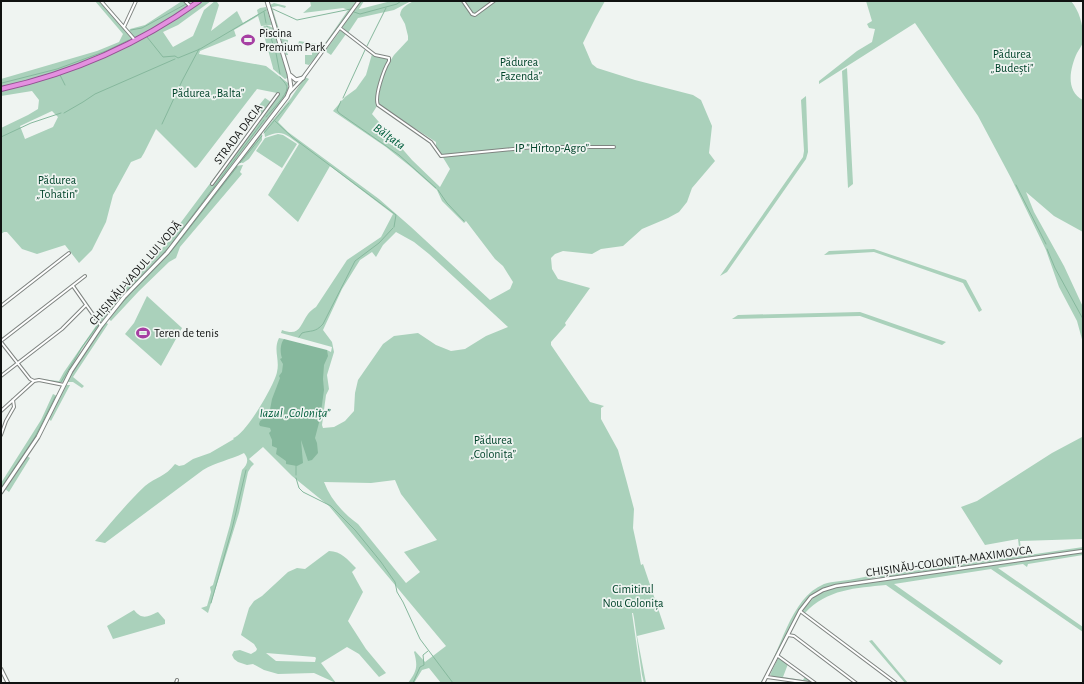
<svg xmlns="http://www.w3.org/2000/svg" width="1084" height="684" viewBox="0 0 1084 684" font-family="'Alegreya Sans',sans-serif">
  <rect width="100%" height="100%" fill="#eff4f1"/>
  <path fill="#aad1bb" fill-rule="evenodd" d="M95 1H100L133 40 91 60 56 73 1 87V79L97 51 119 42 123 34Z
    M182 1 189 6 136 39 129 31 130 29 145 25Z
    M201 1H211L178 25 163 32 173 47 193 36 204 10 215 1H218L217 2 219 5 211 31 237 11 243 23 258 14 257 10 260 8 266 7 272 25 261 26 258 16 234 30 236 36 200 51 199 54 266 66 288 83V90L284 98 259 129 169 249 151 269 124 295 101 322 98 320 99 318 114 298 171 239 170 237 262 114 256 109 265 98 271 102 277 93 257 89 197 167 195 168 156 129 144 153 141 158 131 162 113 195 106 222 92 250 79 263 65 245 37 254 22 249 7 232H4L1 234V128L28 115 38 109 39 100 32 91 1 96V90L45 79 107 56ZM52 111 58 117 53 127 25 139 20 126Z
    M310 1H357L326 45C318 48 311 44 303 43L302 46 298 45 299 41 324 45 348 10 343 8 303 13 311 6Z
    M360 1H364L359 9H360L391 1H411L394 10 358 18 348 33 342 27Z
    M413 1H605L596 17 583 43 592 64 597 68 635 80 693 95 701 100 712 126 709 153 715 161 692 188 687 202 679 212 668 218 642 229 623 246 601 249 592 254 563 251 555 254 551 258 552 269 558 279 590 288 565 323 566 325 551 342V345L590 402 604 406 601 408V419L618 450 626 479 634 509 633 528 641 565 643 564 665 629 637 636 646 683H644L642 675 634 618 633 613H632L642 683H441L429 668 422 670 414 683H408C417 671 418 666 414 652L415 651 425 662 446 646 329 506 292 476 263 447 249 459 254 464 251 467 248 472 239 513 208 613 201 608 207 606 211 592 210 587 213 585 230 525 242 470C248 464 249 459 244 453 230 460 216 462 203 470L105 543 95 541C112 522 127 503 145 486 156 477 165 477 175 464L179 466 184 465 193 459 210 453 234 439 233 438C245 436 275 384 277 372 280 359 273 350 279 338L284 339 283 349 316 377 327 350 331 352 332 347 281 333 282 330C300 337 300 325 308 314 310 311 313 309 316 307L347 260 381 237 393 214 330 166 298 222 268 195 299 144C285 134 282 129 265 137L264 131 291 98 305 77 309 79 278 122 288 132 379 199 411 227 490 300 510 289 513 282 503 266 495 259 466 221 464 223 442 201 437 190 411 167 386 147 333 111 345 97 356 89 366 75 372 54 388 59V61C383 70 374 97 377 106L372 114 412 160 440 187 450 169 436 146V142L383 108 377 102 385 69 394 55 408 40V36L405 24 400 15C401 6 408 5 413 1ZM396 232 414 242 429 254 508 327 486 336 465 349 451 351 436 345 418 333 394 336 383 344 358 380 355 393 354 411 345 421 334 427 323 428 322 425 326 395 329 389 327 375 334 352 332 342 323 330 342 289 360 260 372 252 376 257 383 245ZM395 480 401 494 437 540 404 552 420 572 406 583 358 524C343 513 331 500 324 482L371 483Z
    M866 1H1071C1080 12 1084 27 1083 42 1082 46 1079 49 1077 53 1070 68 1065 91 1083 100V232L1054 216 1026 192 1034 212 1064 266 1083 307V343L1077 321 1059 287 1046 250 1011 178 978 116 915 23 819 84V81L857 51 872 42 875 29 869 28 867 24 872 21Z
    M274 3 286 6 285 8 278 6 272 7 282 39 288 40 287 53 288 54V55H286L270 5Z
    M264 26H269L273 28 287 74V78L285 79 273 69V68L262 28Z
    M340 31H341L346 34 331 55 325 51Z
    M311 48 320 49 321 51 309 65 305 64V55H312V49Z
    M847 68 853 184 848 188 842 71Z
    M806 96 808 152 806 159 727 272 720 276 803 157 804 151 801 100Z
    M262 133V140L249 159 243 163 238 162Z
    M278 134 283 135 297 144 282 168 256 151 265 138Z
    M243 165 240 172 242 174 180 247 176 258 169 262 139 291 111 321 108 318 136 286 167 256 235 166Z
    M874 249 966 280 982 310 979 312 963 283 874 252 824 255 829 251Z
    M147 296 182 328 161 366 125 334 134 323Z
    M860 312 946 342 942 345 860 316 732 319 738 315Z
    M105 322 108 324 73 377 84 386 82 388 73 382H67L70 374Z
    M98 323 99 325 82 349 63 382 60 383 41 379 59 381 64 372Z
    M65 385H70L51 421 49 419 56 403 59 400Z
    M53 394 57 396 36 438 1 490V483L41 420Z
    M1083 435V539L1020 541 1022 556 1083 547V550L882 578 878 577 877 576 1020 556 1018 539 985 545 961 507 977 501 1052 453 1082 437Z
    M27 456 30 458 9 492 5 489Z
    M329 551C341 551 348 560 356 568L352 572 363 592 348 621 366 649 386 673 379 677 359 654 347 647 321 663 336 683 314 673 278 674 264 670 253 664 247 665 238 662 234 659 232 655 234 651 240 650 251 654 256 651 257 649 254 644 241 635 249 608 254 601 262 596 288 572 297 568 305 569ZM266 653 315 657 316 658 315 662 276 661Z
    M1083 552V555L1028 564 1027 567 1023 564 998 568 1083 627V632L991 569 894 584 1003 661 1000 665 886 585C856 588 827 589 805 613L802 611 816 595 833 588Z
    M875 574 876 577 875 578 826 588 813 594 804 603 799 612 762 683H760C781 655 788 599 824 584 833 581 844 581 854 579 861 578 868 576 875 574Z
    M134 610C143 621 148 616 158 612L165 620V624L113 639 107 626Z
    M872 640 908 683H905L869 641Z
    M778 658H780L788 664 783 677 803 680 805 677 812 683 774 677 770 675Z"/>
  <path fill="#86b89d" d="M284 339 327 350 328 356 324 365 323 379 324 390 320 419 315 438 317 443 318 453 312 460 308 461 301 440 303 463 297 466 286 464V461L276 454 277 448 272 446V440L269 433 271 431 270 428 260 426 259 424 260 421 269 415 272 399 280 378 279 376 282 372 283 364 280 359 282 358C280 352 280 344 284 339Z"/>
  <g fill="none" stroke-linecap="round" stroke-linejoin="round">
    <path stroke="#86b89d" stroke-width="1" d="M189 3 192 1
      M273 9 297 20 351 9
      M264 12 266 23
      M354 12 360 14 397 4 401 1
      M267 26 276 53 280 74
      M131 30 142 28 186 4
      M147 37 163 57 175 56 178 58 200 49 266 10
      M367 46 386 8
      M60 75 65 85
      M2 83 57 69 106 51 129 40
      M343 98 365 50
      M341 101 337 110 339 113 399 155 436 188
      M64 113 83 102 95 94 175 59
      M266 117C271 111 287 95 287 88 287 84 282 80 280 77
      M274 120 292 137 396 215 394 227
      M162 124 182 81 199 49
      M264 133 289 103
      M1 137 31 123 61 113
      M240 163 262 136
      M1016 185 1046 244
      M438 190 447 203 464 221
      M172 243 264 120
      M1047 249 1055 268 1083 319
      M151 267 170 246
      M108 319 131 293 170 253 237 167
      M100 322 117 300 148 270
      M299 337 302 333C311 330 315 333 323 324L355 261 379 243 393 228
      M95 338 106 322
      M69 379 75 368
      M61 382 82 347 98 325
      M296 475V465
      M296 478 299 488 303 492 331 506 355 530 381 562 395 582 397 592 403 602 420 639 453 683
      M1 488 35 437 55 397
      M211 603 232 529 246 470
      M413 683 420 667 424 665 423 655 428 651"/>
    <g stroke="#7f8481" stroke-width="4">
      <path id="minor" d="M101 1 135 40
        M185 1 190 6
        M463 1 472 14 475 15 494 1
        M124 27 136 1
        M340 28 375 55 389 58V61C384 69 374 97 378 105L431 142 441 156 534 147H614
        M212 184 278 94
        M73 286 101 326
        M1 306 69 253
        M1 341 85 276
        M1 342 30 379 34 381 39 380 64 385
        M1 376 62 329 86 305
        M1 411 34 381
        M1 435 6 421 14 407 13 400
        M800 611 896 683
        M788 635 794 636 856 683
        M778 656 815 683
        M767 677 809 683
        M176 683 177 680"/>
    </g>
    <g stroke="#7f8481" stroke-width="4.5">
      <path id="tertiary" d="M289 93 302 79 359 1
        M1 669 8 683
        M763 683 800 611 811 597 823 590 836 586 878 580 1083 551"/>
    </g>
    <g stroke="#7f8481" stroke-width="5">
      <path id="secondary" d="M290 75 296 80 303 78
        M1 492 38 437 71 371 101 326 124 297 167 253 287 97 291 87 289 74 267 1"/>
    </g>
    <g stroke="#955293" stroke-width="6">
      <path id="trunk" d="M1 89C73 73 139 44 199 1"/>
    </g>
    <use href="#minor" stroke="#fff" stroke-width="2"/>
    <use href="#tertiary" stroke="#fff" stroke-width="2.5"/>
    <use href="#secondary" stroke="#fff" stroke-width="3"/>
    <use href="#trunk" stroke="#e490e0" stroke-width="4"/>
  </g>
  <defs>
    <g id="stadium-bare" transform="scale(1.08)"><path d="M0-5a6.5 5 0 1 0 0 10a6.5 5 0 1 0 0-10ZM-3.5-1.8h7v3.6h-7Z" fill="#a63fa3" stroke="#eff4f1" stroke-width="2.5" paint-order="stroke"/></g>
  </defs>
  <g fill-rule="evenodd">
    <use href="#stadium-bare" x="248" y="40"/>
    <use href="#stadium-bare" x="143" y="333"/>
  </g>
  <g text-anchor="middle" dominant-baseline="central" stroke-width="3.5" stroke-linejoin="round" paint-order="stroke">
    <g font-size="12" fill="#101211" stroke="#eff4f1" text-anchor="start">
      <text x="259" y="33">Piscina<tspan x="259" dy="14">Premium Park</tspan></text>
      <text x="154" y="333">Teren de tenis</text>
    </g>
    <g font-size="12" fill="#00432a" stroke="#eff4f1">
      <text x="1012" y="54">Pădurea<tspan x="1012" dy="14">„Budești”</tspan></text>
      <text x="519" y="62">Pădurea<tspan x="519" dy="14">„Fazenda”</tspan></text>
      <text x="208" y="93">Pădurea „Balta”</text>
      <text x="552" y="148">IP ”Hîrtop-Agro”</text>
      <text x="57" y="180">Pădurea<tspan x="57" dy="14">„Tohatin”</tspan></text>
      <text x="493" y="440">Pădurea<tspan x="493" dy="14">„Colonița”</tspan></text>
      <text x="633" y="589">Cimitirul<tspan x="633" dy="14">Nou Colonița</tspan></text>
    </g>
    <g font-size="12" fill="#101211" stroke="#eff4f1">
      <text transform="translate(238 134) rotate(-53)">STRADA DACIA</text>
      <text transform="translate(135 273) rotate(-49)">CHIȘINĂU-VADUL LUI VODĂ</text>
      <text transform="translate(949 561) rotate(-8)">CHIȘINĂU-COLONIȚA-MAXIMOVCA</text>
    </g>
    <g font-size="13" font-style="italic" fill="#066140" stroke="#eff4f1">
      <text transform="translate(389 137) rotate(35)">Bălţata</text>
      <text x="295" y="413">Iazul „Colonița”</text>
    </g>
  </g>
  <rect width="1084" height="684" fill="none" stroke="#101211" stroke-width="4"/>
</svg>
